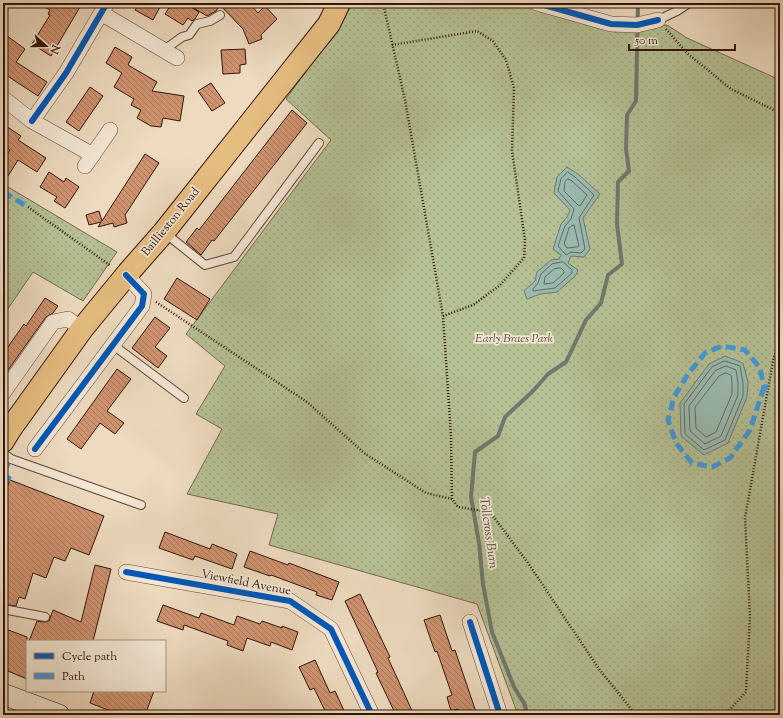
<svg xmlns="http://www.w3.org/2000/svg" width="783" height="718" viewBox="0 0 783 718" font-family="'Sorts Mill Goudy',serif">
  <defs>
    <pattern id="park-dots" width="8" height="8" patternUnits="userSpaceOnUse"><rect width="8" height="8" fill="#b5c094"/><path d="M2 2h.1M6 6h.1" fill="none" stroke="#9ca47e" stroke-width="1.8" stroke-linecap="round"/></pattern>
    <pattern id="building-back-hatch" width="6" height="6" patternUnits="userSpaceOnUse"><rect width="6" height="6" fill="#cf9370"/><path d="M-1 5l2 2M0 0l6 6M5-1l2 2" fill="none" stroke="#a9775a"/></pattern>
  </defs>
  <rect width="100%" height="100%" fill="#eddabf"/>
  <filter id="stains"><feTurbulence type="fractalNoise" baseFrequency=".005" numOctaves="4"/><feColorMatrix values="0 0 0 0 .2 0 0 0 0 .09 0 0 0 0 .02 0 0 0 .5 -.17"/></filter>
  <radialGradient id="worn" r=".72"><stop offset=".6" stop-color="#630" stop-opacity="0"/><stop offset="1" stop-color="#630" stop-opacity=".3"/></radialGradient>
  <path fill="url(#park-dots)" stroke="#746a4e" d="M353 3H521L615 32 667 25 687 38 780 80V675L776 715H518L477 604 269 545 278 514 187 494 222 429 196 414 225 366 186 334 331 140 286 99 336 30Z
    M3 184 117 252 83 301 33 272 3 316Z"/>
  <path fill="#99bbb2" stroke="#70786e" d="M567 167 578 174 600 194 583 218 590 249 584 257 571 256 568 263 578 270 576 275 557 292 540 294 527 299 524 291 535 281 537 272 551 260 559 259 561 255 553 249 561 224 567 217 570 210 554 193 557 177Z
    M725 356 743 363 748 382 747 397 728 443 704 455 681 436 680 403 709 364Z"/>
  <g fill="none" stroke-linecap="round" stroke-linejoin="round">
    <path stroke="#66685d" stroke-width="1" d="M568 172 575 177 594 195 579 218 585 249 581 253 571 252 566 255 558 246 565 226 571 219 574 209 558 191 561 179Z
      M568 179 572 181 587 195 580 206 578 205 564 191 565 182Z
      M574 225 579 246 577 247 567 248 564 244 569 228Z
      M563 262 572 270V273L555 288 533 291V289L538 283 541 274 552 264Z
      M561 268 564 271V273L553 283 544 284 545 277 554 269Z
      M725 361 740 366 743 383V396L725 440 704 450 685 434 684 404 712 367Z
      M726 366 736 370 738 383V395L721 436 705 444 690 431 689 406 715 371Z
      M726 373 731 375 732 384V394L716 432 706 437 696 428 695 407 719 376Z"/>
    <path stroke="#70786e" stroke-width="4" d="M527 715 525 705 514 687 492 632 483 584 479 543 471 497 475 452 498 436 505 417 533 391 548 374 566 362 586 320 601 303 608 275 622 264 617 224 618 182 629 171 626 149 627 115 636 101 638 3"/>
  </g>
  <path fill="url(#building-back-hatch)" stroke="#321408" d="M38 3H73L80 7 51 56 32 44 50 15 48 14 50 10Z
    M140 3H162L153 20 135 10Z
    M172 3H184L199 12 195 19 192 21 188 18 183 25 165 14Z
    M185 3H249L258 13 265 6 277 19 261 35 262 39 249 44 243 29 220 5 216 11 207 16Z
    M3 33 25 49 16 62 47 82 38 96 3 73Z
    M115 47 132 57 128 65 157 82 152 91 184 96 180 121 163 118 161 127 151 126 137 118 141 110 131 105 134 99 114 87 122 73 106 63Z
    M245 49 246 64 240 65V73L223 74 221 50Z
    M211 83 225 103 212 111 198 91Z
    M90 87 103 96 79 131 66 122Z
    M292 110 307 123 214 241 212 240 201 255 186 242 197 228 199 230Z
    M3 124 21 136 18 140 46 158 37 172 18 160 3 184V161L10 150 3 145Z
    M145 154 159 163 125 215 127 223 114 227 113 223 98 227 101 222 89 225 86 215 99 211 102 221Z
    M49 172 64 182 66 178 79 187 65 208 54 201 57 197 40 187Z
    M177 278 210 299 197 320 164 299Z
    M45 298 58 306 53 313 46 317 3 377V354L24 324 26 326Z
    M155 317 170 328 155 347 167 356 158 368 132 348Z
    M117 369 131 379 107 411 124 423 115 434 100 423 81 449 67 439Z
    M10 480 104 516 89 555 71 548 65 561 54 557 46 578 33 573 25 599 19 597 16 606 3 604V497Z
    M165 532 210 549 212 544 237 554 232 569 195 556 193 560 159 548Z
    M250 551 288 565 289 563 339 582 332 600 316 595 317 592 271 575 270 576 244 567Z
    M95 565 111 569 93 641H29L37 621 44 622 49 621 53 610 81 622Z
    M360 594 390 657 388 658 414 715H396L376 673 378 672 345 601Z
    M163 605 199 618 201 613 234 625 237 616 260 624 262 621 282 628V626L298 632 292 650 271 642 270 646 247 638 243 651 227 645 228 641 184 625 183 630 157 621Z
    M440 615 452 651 455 650 477 715H460L458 709 451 711 447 697 452 695 437 651 435 652 424 620Z
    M3 628 27 637V679L3 669Z
    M315 660 330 693 335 691 346 715H327L314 688 310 690 299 667Z
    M94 691H154L145 715H121L90 703Z"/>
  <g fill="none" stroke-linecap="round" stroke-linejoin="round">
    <g stroke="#614636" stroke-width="10">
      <path id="lane" d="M658 20 677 11 689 3
        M164 50 182 37 189 35 197 24 210 21 220 15
        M165 233 205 265 234 257 319 143
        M113 345 184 398
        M3 453 11 459 141 505
        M3 609 45 617"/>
    </g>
    <g stroke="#614636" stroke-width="16">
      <path id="street" d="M537 3 611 24 637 25 658 20
        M101 13 177 58
        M3 98 32 121 93 155
        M32 121 66 73 107 3
        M85 166 110 130
        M3 393 53 322 68 319 82 329
        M35 449 142 306 144 294 126 275
        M126 572 290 601 331 629 372 715
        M470 622 500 715"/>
    </g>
    <g stroke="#321408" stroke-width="22">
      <path id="secondary" d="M3 694 59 715"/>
    </g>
    <g stroke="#321408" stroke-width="24">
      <path id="primary" d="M3 441 11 428 82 329 128 273 164 232 329 24 339 3"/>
    </g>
    <path stroke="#321408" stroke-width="2.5" stroke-dasharray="1 2" stroke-linecap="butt" d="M383 3 405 100 443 316 451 436 452 499 458 507 483 511 493 516 528 563 599 669 636 715
      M666 29 687 53 731 89 780 113
      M392 45 477 31 493 41 506 60 514 88 512 151 525 240 524 258 499 286 473 305 443 316
      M28 207 111 266
      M156 302 307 402 364 453 426 493 452 499
      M725 715 746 692 750 616 745 518 773 361 780 338"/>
    <use href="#lane" stroke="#f3e7d5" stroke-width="8"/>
    <use href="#street" stroke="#f3e7d5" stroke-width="15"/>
    <use href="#secondary" stroke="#f3e7d5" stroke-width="21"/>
    <use href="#primary" stroke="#e6bd80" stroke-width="22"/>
    <path stroke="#3e9add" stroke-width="5" stroke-dasharray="10 5" stroke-linecap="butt" d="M3 192 28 207
      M764 387 750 430 730 458 712 467 692 463 676 443 668 420 674 397 688 374 705 353 722 346 745 350 760 368 764 387H768
      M3 472 11 459
      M3 476 9 478 3 488
      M3 712 11 715"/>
    <g stroke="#f3e7d5" stroke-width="8">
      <path id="cycleway" d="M537 3 611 24 637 25 658 20
        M32 121 66 73 107 3
        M35 449 142 306 144 294 126 275
        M126 572 290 601 331 629 372 715
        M470 622 500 715"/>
    </g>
    <use href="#cycleway" stroke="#0057b8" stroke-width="6"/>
  </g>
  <g text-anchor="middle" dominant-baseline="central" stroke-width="3.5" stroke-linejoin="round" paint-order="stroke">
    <g font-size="12" fill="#321408" stroke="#f3e7d5">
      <text transform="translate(171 222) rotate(-51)">Baillieston Road</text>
      <text transform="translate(246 583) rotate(11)">Viewfield Avenue</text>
    </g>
    <g font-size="12" font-style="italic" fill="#594832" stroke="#f3e7d5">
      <text x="514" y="339">Early Braes Park</text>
    </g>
    <g font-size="13" font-style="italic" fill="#564e44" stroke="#f3e7d5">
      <text transform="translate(488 533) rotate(82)">Tollcross Burn</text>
    </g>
  </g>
  <rect width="783" height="718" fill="none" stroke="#eddabf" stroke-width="16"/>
  <rect x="4" y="4" width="775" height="710" fill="none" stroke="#321408" stroke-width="2"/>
  <rect x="8" y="8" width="767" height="702" fill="none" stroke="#321408"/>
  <rect x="26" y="640" width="140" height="52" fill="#f3e7d5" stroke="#a69383"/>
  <rect x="34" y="653" width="20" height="6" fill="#0057b8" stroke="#a69383"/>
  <text x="62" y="660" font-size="12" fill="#321408">Cycle path</text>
  <rect x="34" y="673" width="20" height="6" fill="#3e9add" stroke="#a69383"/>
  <text x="62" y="680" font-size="12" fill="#321408">Path</text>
  <g transform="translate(46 46) rotate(111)" stroke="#f3e7d5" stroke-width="3" paint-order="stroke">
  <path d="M0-3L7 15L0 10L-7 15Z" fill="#321408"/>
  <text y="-6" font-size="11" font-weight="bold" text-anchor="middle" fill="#321408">N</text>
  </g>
  <path d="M629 44v6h106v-6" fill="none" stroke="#321408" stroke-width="2"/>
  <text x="635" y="44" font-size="12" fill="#321408" stroke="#f3e7d5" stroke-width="3" paint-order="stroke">50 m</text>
  <rect width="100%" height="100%" filter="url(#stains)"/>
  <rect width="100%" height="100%" fill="url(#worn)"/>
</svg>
